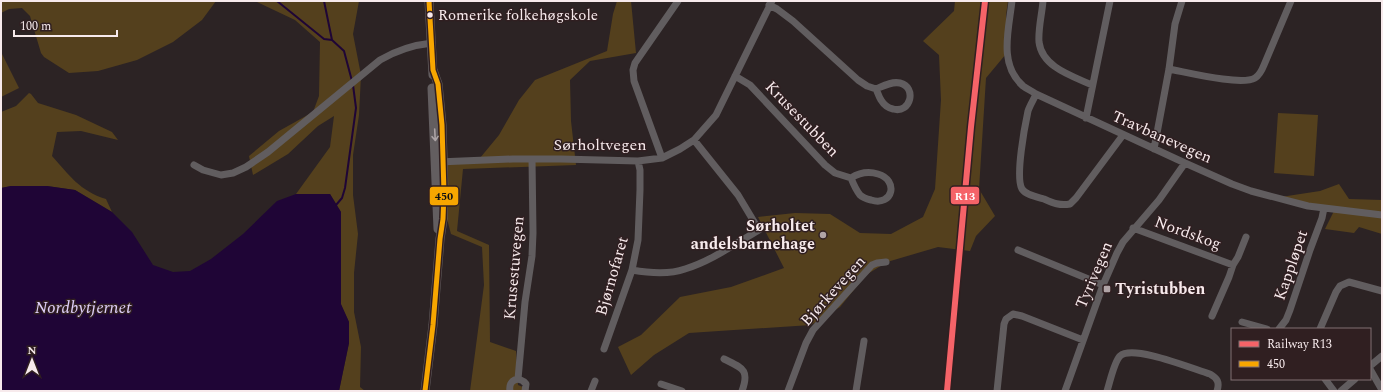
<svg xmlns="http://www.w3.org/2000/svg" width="1383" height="392" viewBox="0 0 1383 392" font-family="Spectral,serif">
  <rect width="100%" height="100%" fill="#2c2324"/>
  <path fill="#54401d" d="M1 1H216L202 20 173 42 137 60 98 71 69 73 44 57 41 53 30 16 22 8 9 9 1 13Z
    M244 1H359L353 34 361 75 359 115 353 155V195L358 234 354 273V312L361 347 360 387 365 391H339L349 343V322L341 305V212L330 194H296L330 147 334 116 318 126 288 154 253 175 249 156 279 131 313 112 319 96 320 42 295 20 257 2Z
    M617 1H631L636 53 590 61 570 80 571 121 576 165 463 169 457 231 489 245 490 342 516 351 518 385 532 391H470L484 285 482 247 451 234 443 204 447 164 480 158 499 135 519 100 535 80 607 51 613 14Z
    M955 1H1008L1006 15V54L986 78 979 189 995 216 976 236 970 251 938 247 887 262 866 275 840 307 811 325 689 333 654 355 631 375 618 347 641 335 680 297 731 287 784 268 758 217 795 213 830 214 860 233 891 234 923 217 935 189 941 100 939 55 923 41 954 11Z
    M1 52 19 88 1 97Z
    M29 93 31 94 38 103 76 115 112 132 118 140 81 131 57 132 52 156C69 175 80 191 106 199L112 212 75 190 47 186H11L1 188V112L16 106Z
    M1278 113 1318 115 1314 176 1274 173Z
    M1339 184 1349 199 1382 200V234L1359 227 1354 233 1325 229 1334 211 1274 198 1320 191Z"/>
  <path fill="#1f0536" d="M11 186H47L75 190 112 212 132 232 153 265 173 272 190 271 211 259 243 234 277 201 296 194H330L341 212V304L349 322V343L339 391H1V188Z"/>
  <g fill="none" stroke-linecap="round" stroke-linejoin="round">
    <path stroke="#1f0536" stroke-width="2" d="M277 1 324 39 332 40
      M324 1 332 40 344 51 352 81
      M336 205 342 198 345 188 356 108 353 85"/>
    <path stroke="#615d5f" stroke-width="7" d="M1012 1C1009 29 998 64 1023 86 1027 89 1032 91 1036 94L1185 163 1232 184 1251 191 1308 206 1382 215
      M1043 1C1042 14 1038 29 1039 42 1042 67 1072 76 1092 85
      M769 5 777 9 793 21 858 80 867 86 876 89C878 93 879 97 881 100 884 105 888 108 893 109 911 114 917 87 900 83 892 81 883 86 876 89
      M1169 69C1186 72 1241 86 1255 78 1260 75 1262 70 1264 65L1291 1
      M735 76 750 85 825 165 835 173 851 178C853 183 856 190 860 195 862 197 867 199 871 200 893 207 899 180 878 174 868 171 859 173 851 178
      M1036 94C1034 99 1030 105 1028 111 1025 125 1015 177 1022 189 1026 195 1037 197 1044 199 1053 203 1060 206 1070 204L1076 198 1123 135
      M1086 118 1110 1
      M1154 149 1169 69 1175 24 1182 1
      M662 158 634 81 633 70 635 63 678 1
      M438 162 513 159H561L638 161 662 158 680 149 694 140 716 115 772 1
      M194 165 203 170 221 175 233 173 246 167 268 152 380 60C397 50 413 45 432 43
      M1133 228 1233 265
      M1018 250 1103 285
      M632 270C649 273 668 275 685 269 711 261 735 244 759 230L738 195 694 140
      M1212 316 1229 277 1233 265 1238 257 1246 237
      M1242 322 1267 329
      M1279 329 1286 320 1290 310 1310 250 1322 218 1324 208
      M1320 329 1336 292 1340 286 1349 282 1382 291
      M604 349 632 270 638 240 640 190V170L638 161
      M724 359C742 368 750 369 742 391
      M1370 366 1382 356
      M1370 369 1382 390
      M518 379 525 302 532 256 533 233 532 159
      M1325 379 1334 391
      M661 384 682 391
      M510 391C508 380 519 375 526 384L525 391
      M591 391 595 381
      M788 391 806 343 813 330 872 265 877 263 886 262
      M856 391 864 341
      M997 391 1004 324 1006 319 1013 314 1022 316 1083 340
      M1065 391 1103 285 1117 253 1123 242 1159 200 1185 163
      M1107 391C1110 382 1114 362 1120 356 1133 344 1193 369 1210 374 1217 378 1220 382 1217 391
      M1341 391 1355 379"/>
    <path stroke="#635e60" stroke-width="9" d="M429 1 433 75
      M432 88 438 229
      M425 391 433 325 440 239 443 219 444 193 442 125 438 84 433 70"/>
    <g stroke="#301f21" stroke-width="8">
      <path id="bus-1" d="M425 391 433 325 440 239 443 219 444 193 442 125 438 84 433 70 429 1"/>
    </g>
    <use href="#bus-1" stroke="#f7a600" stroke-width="5"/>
    <g stroke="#301f21" stroke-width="9">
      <path id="rail-1" d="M947 391 971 127 985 1"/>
    </g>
    <use href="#rail-1" stroke="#f56368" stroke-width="6"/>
  </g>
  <defs><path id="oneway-shaft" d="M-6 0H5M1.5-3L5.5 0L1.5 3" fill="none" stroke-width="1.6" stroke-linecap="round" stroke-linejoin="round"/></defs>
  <use stroke="#ada4a6" href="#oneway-shaft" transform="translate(435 135) rotate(87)"/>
  <circle fill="#f7eaec" stroke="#301f21" stroke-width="1.5" cx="430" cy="15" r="3.5"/>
  <g fill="#b0a4a6" stroke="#301f21" stroke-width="1.5">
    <circle cx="823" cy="235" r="4"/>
    <rect x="1103" y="285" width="8" height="8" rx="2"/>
  </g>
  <g text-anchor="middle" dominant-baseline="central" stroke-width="3" stroke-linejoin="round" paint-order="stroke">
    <g font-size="15" fill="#f7eaec" stroke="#301f21" text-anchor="start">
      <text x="438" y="15">Romerike folkehøgskole</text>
    </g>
    <g font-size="16" fill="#f7eaec" stroke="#301f21">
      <text transform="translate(802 119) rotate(46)">Krusestubben</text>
      <text transform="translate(1162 137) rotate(24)">Travbanevegen</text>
      <text x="600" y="145">Sørholtvegen</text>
      <text transform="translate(1188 233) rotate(20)">Nordskog</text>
      <text transform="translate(1291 265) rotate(-71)">Kappløpet</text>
      <text transform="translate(514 268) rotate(-85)">Krusestuvegen</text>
      <text transform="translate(1094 275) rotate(-67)">Tyrivegen</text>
      <text transform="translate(612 276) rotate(-74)">Bjørnofaret</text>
      <text transform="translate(833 291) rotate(-48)">Bjørkevegen</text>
    </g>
    <g font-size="16" font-weight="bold" fill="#f7eaec" stroke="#301f21" text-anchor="end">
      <text x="815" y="226">Sørholtet<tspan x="815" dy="18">andelsbarnehage</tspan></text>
      <text x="1115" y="289" text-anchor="start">Tyristubben</text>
    </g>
    <g font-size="17" font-style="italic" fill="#e0d0fb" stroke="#301f21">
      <text x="83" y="308">Nordbytjernet</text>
    </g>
  </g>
  <g stroke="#301f21" stroke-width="1.5">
    <rect x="950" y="186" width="30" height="19" rx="4" fill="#f56368"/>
    <rect x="429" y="186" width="30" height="20" rx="4" fill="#f7a600"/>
  </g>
  <g font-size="11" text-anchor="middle" font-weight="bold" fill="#fff">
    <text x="965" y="200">R13</text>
  </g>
  <g font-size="11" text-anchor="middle" font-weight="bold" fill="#111">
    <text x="444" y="200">450</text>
  </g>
  <rect width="1383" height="392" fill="none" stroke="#f7eaec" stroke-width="4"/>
  <rect x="1231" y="328" width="140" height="52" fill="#301f21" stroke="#807072"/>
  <rect x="1239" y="341" width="20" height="6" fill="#f56368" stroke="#807072"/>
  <text x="1267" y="348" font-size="12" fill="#f7eaec">Railway R13</text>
  <rect x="1239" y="361" width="20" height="6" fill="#f7a600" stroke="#807072"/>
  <text x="1267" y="368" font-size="12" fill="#f7eaec">450</text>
  <g transform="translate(32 360)" stroke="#301f21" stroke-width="3" paint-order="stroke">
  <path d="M0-3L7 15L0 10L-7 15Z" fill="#f7eaec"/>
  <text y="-6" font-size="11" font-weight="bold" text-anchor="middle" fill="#f7eaec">N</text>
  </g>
  <path d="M14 30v6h103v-6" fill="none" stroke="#f7eaec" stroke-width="2"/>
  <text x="20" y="30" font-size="12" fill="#f7eaec" stroke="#301f21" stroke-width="3" paint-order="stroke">100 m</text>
</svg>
